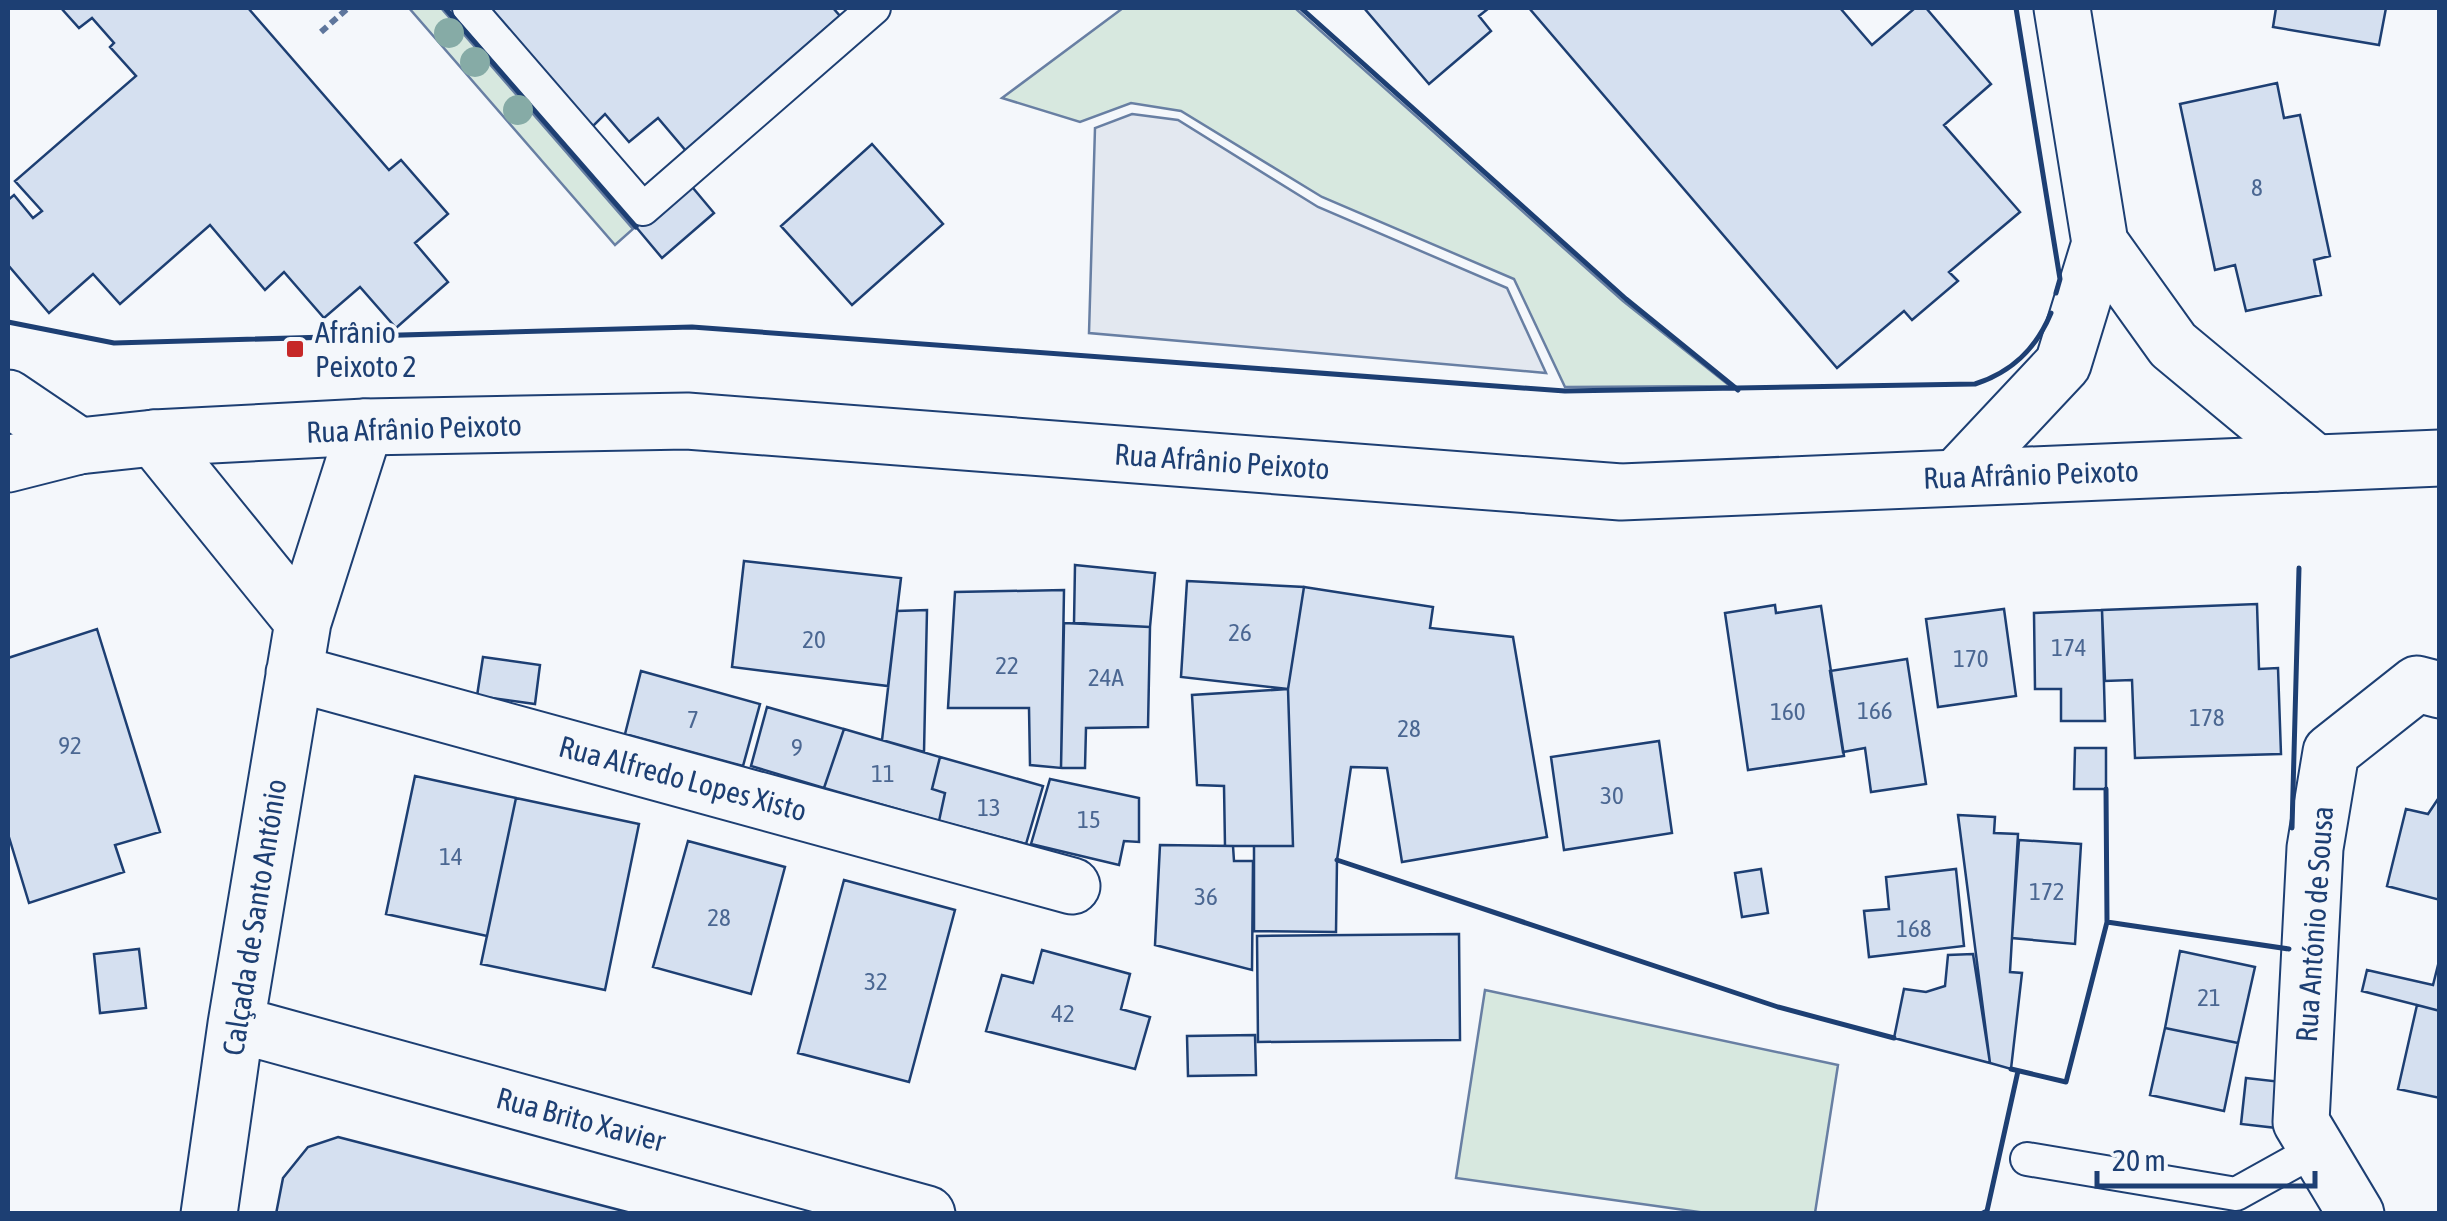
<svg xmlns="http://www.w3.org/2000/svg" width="2447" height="1221" viewBox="0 0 2447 1221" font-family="'Asap Condensed',sans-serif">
  <rect width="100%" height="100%" fill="#f4f7fb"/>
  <path fill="#d7e8df" stroke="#687fa3" stroke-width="2.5" d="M409 8H441L633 229 615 245Z
    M1123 8H1295L1623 301 1730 386 1565 387 1514 279 1322 197 1181 111 1131 103 1080 122 1002 98Z
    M1485 990 1838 1065 1815 1213H1706L1456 1178Z"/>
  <path fill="#e3e8f0" stroke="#687fa3" stroke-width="2.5" d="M1132 114 1178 120 1318 207 1507 288 1546 373 1089 333 1095 128Z"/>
  <path fill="#d5e0f0" stroke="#1d3f73" stroke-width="2.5" d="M61 8H248L389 170 401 160 448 214 415 243 448 282 396 328 360 287 324 318 284 272 265 290 210 225 120 304 93 274 49 313 8 265V200L14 195 33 218 42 211 15 181 136 76 110 47 114 43 92 18 79 28Z
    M482 8H833L840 16 686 151 658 118 629 142 605 114 588 131Z
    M1364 8H1489L1479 16 1491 31 1429 84Z
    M1529 8H1840L1872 45 1915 8H1926L1991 84 1944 125 2020 212 1949 272 1958 281 1912 320 1904 311 1837 368Z
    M2276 8H2386L2379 45 2273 27Z
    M2277 83 2284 118 2300 115 2330 256 2314 260 2321 295 2246 311 2235 265 2215 270 2180 104Z
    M872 144 943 224 852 305 781 226Z
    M688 182 714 213 662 258 636 227Z
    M744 561 901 578 888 686 732 667Z
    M1075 565 1155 573 1150 627 1074 623Z
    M1187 581 1304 587 1288 689 1181 677Z
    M1304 587 1433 607 1430 628 1513 637 1547 837 1402 862 1387 768 1351 767 1337 860 1336 932 1254 931V846H1293L1288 689Z
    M1064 590 1061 768 1030 765 1029 708H948L955 592Z
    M2257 604 2259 669 2278 668 2281 754 2135 758 2132 680 2105 681 2102 610Z
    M1775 605 1776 613 1821 606 1844 756 1748 770 1725 613Z
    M2004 609 2016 696 1938 707 1926 619Z
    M927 610 924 752 882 740 897 611Z
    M2102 610 2105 721H2061V689H2035L2034 613Z
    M1064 623 1150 627 1148 727 1086 728 1085 768H1061Z
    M97 629 160 832 115 845 124 872 29 903 8 834V658Z
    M483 657 540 665 535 704 477 696Z
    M1907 659 1926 784 1871 792 1865 748 1843 752 1830 671Z
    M641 671 760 704 743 766 625 734Z
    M1288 689 1293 846H1225L1224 786 1197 785 1192 695Z
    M767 707 844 729 824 788 751 766Z
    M844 729 940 757 932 789 945 793 939 821 824 788Z
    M1659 741 1672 833 1564 850 1551 757Z
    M2075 748H2106V789H2074Z
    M940 757 1043 786 1026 844 939 821 945 793 932 789Z
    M415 776 516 798 487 936 386 914Z
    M1050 779 1139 798V842L1124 841 1119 865 1031 844Z
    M2440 796V900L2387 886 2406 809 2428 814Z
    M516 798 639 824 605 990 481 964Z
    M1958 815 1995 817 1994 833 2018 834 2010 972 2022 973 2011 1069 1990 1063Z
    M2019 840 2081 844 2075 944 2012 938Z
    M688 841 785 867 751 994 653 967Z
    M1160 845 1233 846 1234 861H1253L1252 970 1155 945Z
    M1761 869 1768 913 1742 917 1735 873Z
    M1956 869 1964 946 1869 957 1864 911 1889 909 1886 877Z
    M844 880 955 910 909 1082 798 1053Z
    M1459 934 1460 1040 1258 1042 1257 936Z
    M139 949 146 1008 100 1013 94 954Z
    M1042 950 1130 974 1121 1009 1150 1017 1135 1069 986 1031 1002 975 1033 983Z
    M2180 951 2255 967 2238 1043 2165 1028Z
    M1973 954 1990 1063 1894 1038 1904 989 1926 992 1945 986 1948 955Z
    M2440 957V1011L2362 991 2367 970 2433 985Z
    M2417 1005 2440 1011V1098L2398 1089Z
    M2165 1028 2238 1043 2224 1111 2150 1095Z
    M1255 1035 1256 1075 1188 1076 1187 1036Z
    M2246 1078 2282 1082 2277 1128 2241 1124Z
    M338 1137 508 1181 631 1213 276 1214 283 1178 308 1147Z"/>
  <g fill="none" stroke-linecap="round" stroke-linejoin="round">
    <g stroke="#1d3f73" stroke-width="36">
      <path id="lane" d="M469 8 643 209 874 8
        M2027 1159 2236 1194 2317 1149"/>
    </g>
    <g stroke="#1d3f73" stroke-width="59">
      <path id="street" d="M2062 8 2100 243 2173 345 2315 463
        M8 398 79 446
        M154 438 303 622
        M1957 477 2063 364 2100 243
        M294 673 1072 886
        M236 1024 927 1214
        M209 1214 236 1024 303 622 365 427
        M2356 1214 2301 1122 2315 848 2331 752 2417 684 2440 690"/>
    </g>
    <g stroke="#1d3f73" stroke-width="59">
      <path id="primary" d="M8 464 79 446 154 438 365 427 687 421 1621 492 2440 458"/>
    </g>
    <path stroke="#5e769c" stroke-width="6" stroke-dasharray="8 5" stroke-linecap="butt" d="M321 32 348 8"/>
    <use href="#lane" stroke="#f4f7fb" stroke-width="32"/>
    <use href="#street" stroke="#f4f7fb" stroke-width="55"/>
    <use href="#primary" stroke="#f4f7fb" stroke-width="55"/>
    <path stroke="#1d3f73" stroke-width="5" d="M445 8 636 227
      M1301 8 1626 299 1738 390
      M2016 8 2060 279 2056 293
      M8 322 114 343 692 327 1565 391 1975 384C2012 372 2036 349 2051 313
      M2292 828 2299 568
      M1337 860 1778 1007 1894 1038
      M2107 922 2289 949
      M2011 1069 2066 1082 2107 922 2106 789
      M1981 1214 1987 1211 2018 1071"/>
  </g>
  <g fill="#86aba6">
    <circle cx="449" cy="33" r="15"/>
    <circle cx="475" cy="62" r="15"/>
    <circle cx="518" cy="110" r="15"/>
  </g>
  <rect fill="#c62828" stroke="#f4f7fb" stroke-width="4" x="285" y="339" width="20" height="20" rx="5"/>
  <g text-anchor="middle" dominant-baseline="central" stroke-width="8" stroke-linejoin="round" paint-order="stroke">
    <g font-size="25" fill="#4b6792">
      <text x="2257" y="187">8</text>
      <text x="1240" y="632">26</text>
      <text x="814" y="639">20</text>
      <text x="2069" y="647">174</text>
      <text x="1971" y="658">170</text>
      <text x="1007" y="665">22</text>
      <text x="1106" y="677">24A</text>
      <text x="1875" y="710">166</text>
      <text x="1788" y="711">160</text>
      <text x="2207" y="717">178</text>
      <text x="693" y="719">7</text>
      <text x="1409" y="728">28</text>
      <text x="70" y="745">92</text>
      <text x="797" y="747">9</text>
      <text x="883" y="773">11</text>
      <text x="1612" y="795">30</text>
      <text x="989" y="807">13</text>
      <text x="1089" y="819">15</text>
      <text x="451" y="856">14</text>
      <text x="2047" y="891">172</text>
      <text x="1206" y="896">36</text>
      <text x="719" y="917">28</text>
      <text x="1914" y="928">168</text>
      <text x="876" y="981">32</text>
      <text x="2209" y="997">21</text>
      <text x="1063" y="1013">42</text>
    </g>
    <g font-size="30" fill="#1d3f73" stroke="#f4f7fb" text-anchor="start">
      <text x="315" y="332">Afrânio<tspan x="315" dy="34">Peixoto 2</tspan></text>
    </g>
    <g font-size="30" fill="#1d3f73" stroke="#f4f7fb">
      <text transform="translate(414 428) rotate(-2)">Rua Afrânio Peixoto</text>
      <text transform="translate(1222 461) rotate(4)">Rua Afrânio Peixoto</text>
      <text transform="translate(2031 474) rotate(-2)">Rua Afrânio Peixoto</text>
      <text transform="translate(683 778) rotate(15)">Rua Alfredo Lopes Xisto</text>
      <text transform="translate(254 917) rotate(-81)">Calçada de Santo António</text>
      <text transform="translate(2314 924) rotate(-86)">Rua António de Sousa</text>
      <text transform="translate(581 1119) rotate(15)">Rua Brito Xavier</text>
    </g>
  </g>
  <rect width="2447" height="1221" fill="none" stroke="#1d3f73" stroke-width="20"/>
  <path d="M2097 1171v15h218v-15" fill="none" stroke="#1d3f73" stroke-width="5"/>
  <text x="2112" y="1171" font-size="30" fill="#1d3f73" stroke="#f4f7fb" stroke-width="8" paint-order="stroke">20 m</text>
</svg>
